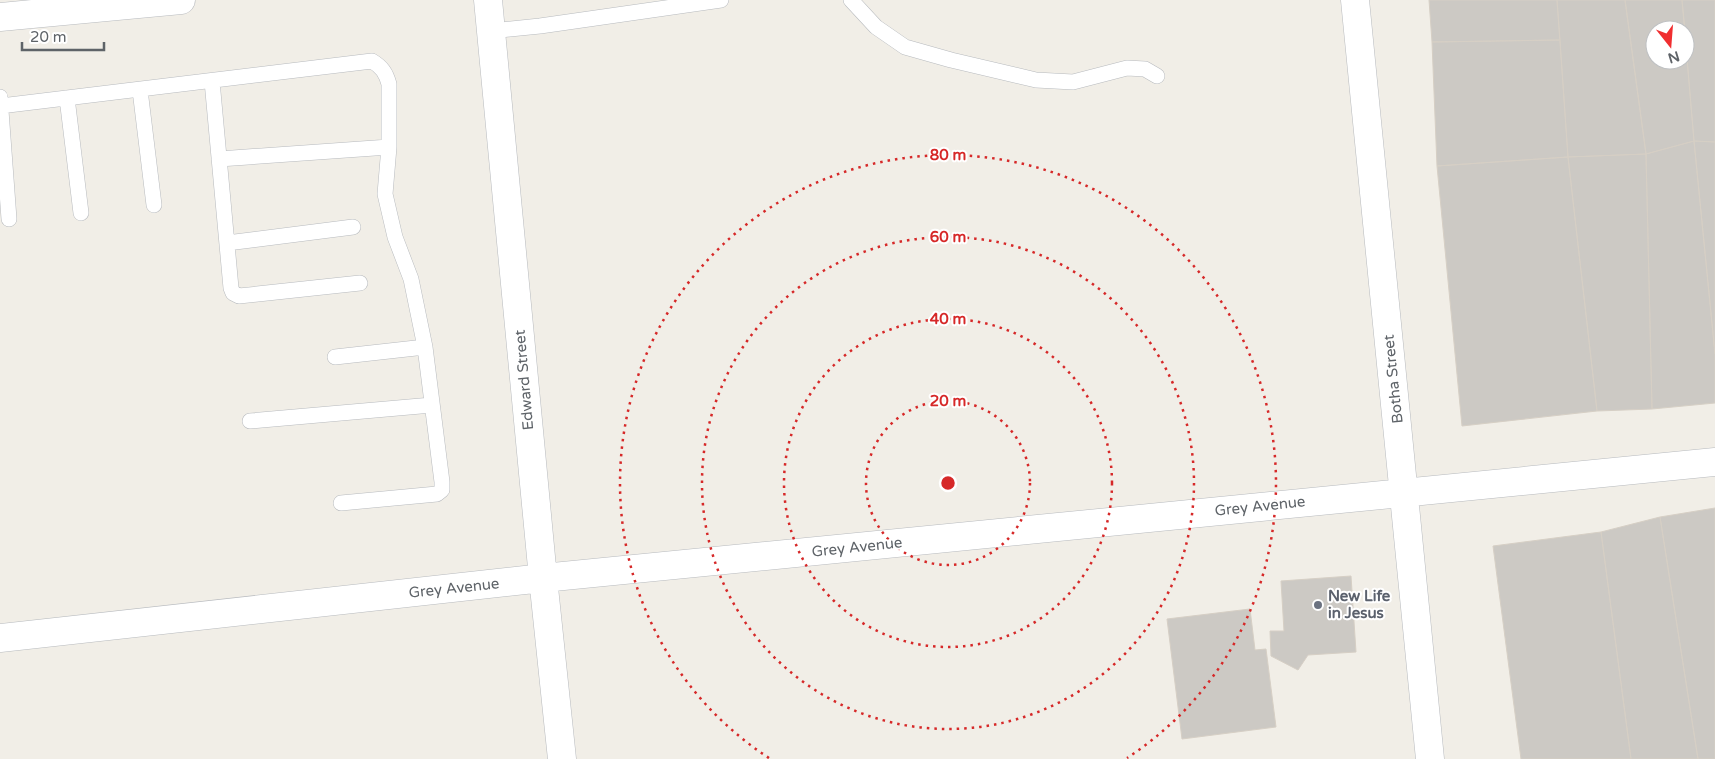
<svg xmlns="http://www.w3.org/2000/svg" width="1715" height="759" viewBox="0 0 1715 759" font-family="'Varela Round',sans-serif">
  <rect width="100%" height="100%" fill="#f1eee7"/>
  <path fill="#ccc9c4" stroke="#d6cfc5" d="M1429 0H1557L1560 40 1432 42Z
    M1557 0H1625L1646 154 1568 157Z
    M1625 0H1682L1685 30H1655V60H1685V35L1694 141 1646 154Z
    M1682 0H1715V142L1694 141Z
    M1560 40 1568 157 1437 166 1432 42Z
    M1694 141 1715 142V354Z
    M1694 141 1715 354V403L1652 409 1646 154Z
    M1646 154 1652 409 1597 411 1568 157Z
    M1568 157 1597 411 1462 426 1437 166Z
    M1715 508V759H1698L1660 517Z
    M1660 517 1698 759H1631L1601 532Z
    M1601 532 1631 759H1521L1493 546Z
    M1351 576 1356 652 1308 655 1298 670 1271 656 1270 631H1284L1281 581Z
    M1250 609 1255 650 1266 649 1276 727 1182 739 1167 619Z"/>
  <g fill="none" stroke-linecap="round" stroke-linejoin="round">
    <g stroke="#b7babe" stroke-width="16">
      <path id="lane" d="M851 0 876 27 905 47 951 60 1036 80 1073 82 1127 68 1145 69 1157 76
        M491 31 540 26 721 0
        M212 81 231 288 233 293 239 296 360 283
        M140 90 154 205
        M0 97 9 219
        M67 98 81 213
        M0 106 372 61C382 67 386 73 389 84V147L385 194 395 237 411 279 425 347 442 482V490L437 494 341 503
        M219 159 389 147
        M227 243 353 227
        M335 357 425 347
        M250 421 432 405"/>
    </g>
    <g stroke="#b7babe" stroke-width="29">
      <path id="street" d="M488 0 543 578 562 759
        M1355 0 1430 759
        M0 17 181 0
        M0 638 543 578 1715 462"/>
    </g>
    <use href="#lane" stroke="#fff" stroke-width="15"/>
    <use href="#street" stroke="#fff" stroke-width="28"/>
  </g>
  <g fill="none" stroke="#d62828" stroke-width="2.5" stroke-dasharray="2.5 5">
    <circle cx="948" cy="483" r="82"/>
    <circle cx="948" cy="483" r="164"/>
    <circle cx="948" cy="483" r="246"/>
    <path d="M769 758A328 328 0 1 1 1127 758"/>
  </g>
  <circle fill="#6b7280" stroke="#fff" stroke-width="2" cx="1318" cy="605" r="5"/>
  <g text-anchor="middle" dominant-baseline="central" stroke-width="4" stroke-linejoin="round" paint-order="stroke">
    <g font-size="15" fill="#5e6368" stroke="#fff">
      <text transform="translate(1393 379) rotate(-96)">Botha Street</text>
      <text transform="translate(524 380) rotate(-95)">Edward Street</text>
      <text transform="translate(1260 506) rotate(-6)">Grey Avenue</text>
      <text transform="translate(857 547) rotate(-6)">Grey Avenue</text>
      <text transform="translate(454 588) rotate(-6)">Grey Avenue</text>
    </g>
    <g font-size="15" font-weight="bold" fill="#5b616d" stroke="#fff" text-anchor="start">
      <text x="1328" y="596">New Life<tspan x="1328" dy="17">in Jesus</tspan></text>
    </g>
  </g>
  <circle cx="948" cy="483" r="8" fill="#d62828" stroke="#fff" stroke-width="2.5"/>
  <g font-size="15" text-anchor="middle" font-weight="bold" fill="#d62828" stroke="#fff" stroke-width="4" stroke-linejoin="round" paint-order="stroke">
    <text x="948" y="160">80 m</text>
    <text x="948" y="242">60 m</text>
    <text x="948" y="324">40 m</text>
    <text x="948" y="406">20 m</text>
  </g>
  <g transform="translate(1670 45) rotate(163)"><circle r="24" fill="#ffffff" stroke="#bfc1c3"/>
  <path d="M0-4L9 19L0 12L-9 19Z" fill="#f02e30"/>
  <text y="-8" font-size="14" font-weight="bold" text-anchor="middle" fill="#5e6368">N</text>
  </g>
  <path d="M22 42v8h82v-8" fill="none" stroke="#5e6368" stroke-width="2.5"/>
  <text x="30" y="42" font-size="15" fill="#5e6368" stroke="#ffffff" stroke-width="4" paint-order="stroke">20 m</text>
</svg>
